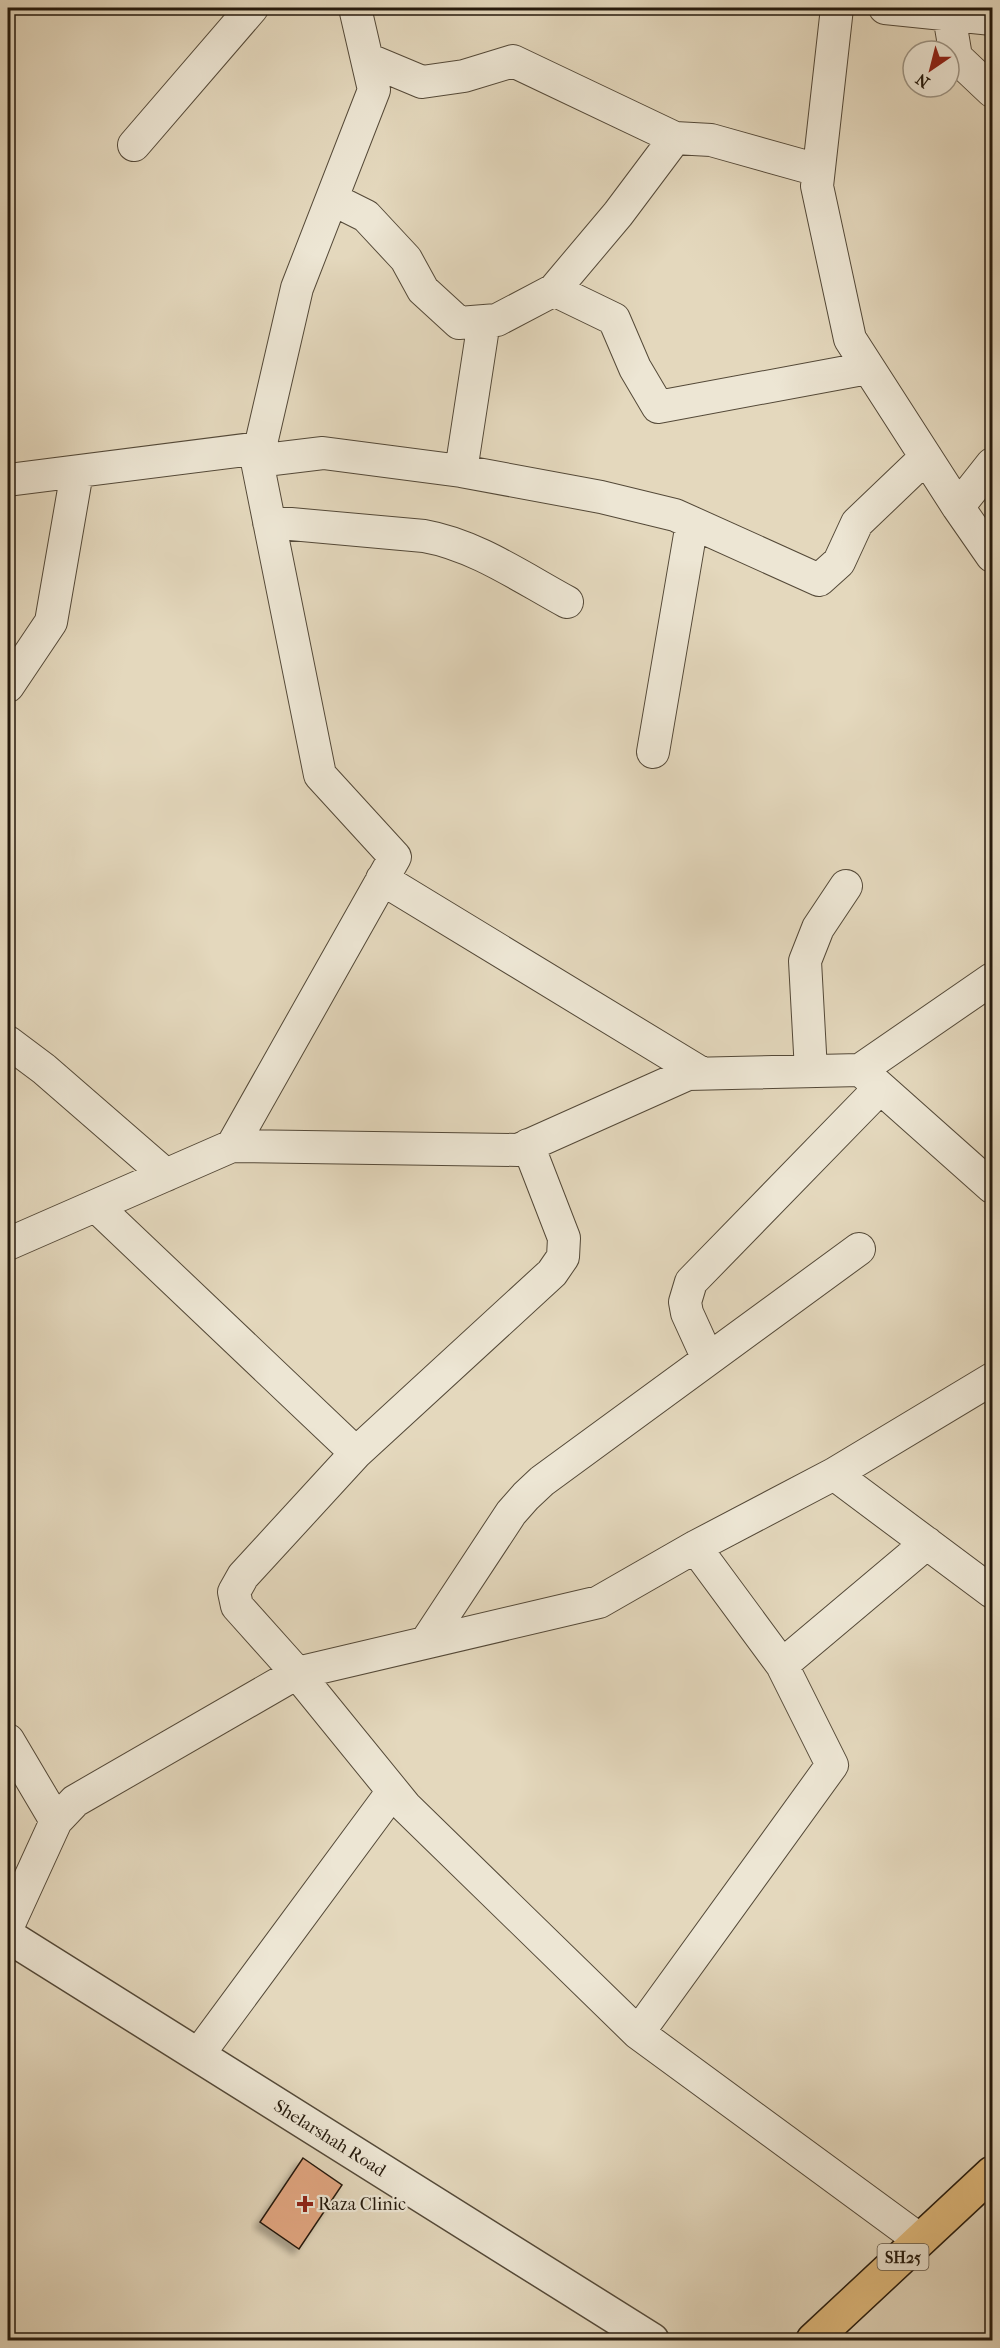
<svg xmlns="http://www.w3.org/2000/svg" width="1000" height="2348" viewBox="0 0 1000 2348" font-family="'IM FELL French Canon',serif">
  <defs>
    <filter id="shadow"><feDropShadow dx="-5.5" dy="5.5" stdDeviation="3" flood-color="#0004"/></filter>
  </defs>
  <rect width="100%" height="100%" fill="#e4d8bd"/>
  <filter id="stains"><feTurbulence type="fractalNoise" baseFrequency=".00333" numOctaves="4"/><feColorMatrix values="0 0 0 0 .2 0 0 0 0 .09 0 0 0 0 .02 0 0 0 .5 -.17"/></filter>
  <radialGradient id="worn" r=".72"><stop offset=".6" stop-color="#630" stop-opacity="0"/><stop offset="1" stop-color="#630" stop-opacity=".3"/></radialGradient>
  <path fill="#e1a681" stroke="#24190c" stroke-width="1.5" filter="url(#shadow)" d="M303 2158 342 2185 299 2249 260 2222Z"/>
  <g fill="none" stroke-linecap="round" stroke-linejoin="round">
    <g stroke="#544938" stroke-width="34">
      <path id="minor" d="M837 8 817 186 850 339 958 507 992 556
        M885 8 992 19
        M949 15 956 57 992 91
        M367 59 422 82 464 76 513 61 675 138
        M134 145 252 8
        M332 199 366 216 406 259 423 290 459 323 497 320 554 290 618 214 675 138 711 140 818 170
        M554 290 614 319 635 368 658 407 868 368
        M257 461 323 453 461 471 601 497 675 515 819 580 839 562 857 523 926 457
        M461 471 484 321
        M8 480 260 448
        M958 507 992 464
        M269 522 424 536C475 545 521 577 567 602
        M8 686 51 622 77 472
        M653 752 692 523
        M382 879 701 1073
        M8 1042 44 1069 166 1175
        M811 1071 805 961 818 928 846 886
        M865 1074 992 1187
        M232 1146 395 857 320 775 257 461 297 288 374 90 355 8
        M96 1206 356 1453 243 1576 234 1592 237 1606 297 1673 406 1807 638 2033 920 2240
        M8 1244 232 1146 518 1150 688 1074 860 1070 992 979
        M708 1359 687 1313 685 1302 691 1282 880 1088
        M356 1453 552 1273 563 1257 564 1238 528 1145
        M834 1474 992 1592
        M426 1642 511 1513 526 1496 542 1481 859 1249
        M782 1665 927 1543
        M8 1740 56 1821
        M8 1926 56 1821 75 1801 297 1673 599 1602 695 1547 834 1474 992 1379
        M638 2033 832 1765 782 1665 695 1547
        M198 2055 393 1791"/>
    </g>
    <g stroke="#544938" stroke-width="36">
      <g id="tertiary">
        <path id="s1" d="M8 1936 652 2340"/>
      </g>
    </g>
    <g stroke="#24190c" stroke-width="36">
      <path id="primary" d="M813 2340 992 2173"/>
    </g>
    <use href="#minor" stroke="#ede6d4" stroke-width="32"/>
    <use href="#tertiary" stroke="#ede6d4" stroke-width="33"/>
    <use href="#primary" stroke="#e2bc7e" stroke-width="33"/>
  </g>
  <path fill="#8f2418" stroke="#ede6d4" stroke-width="2" d="M302 2195h6v6h6v6h-6v6h-6v-6h-6v-6h6z"/>
  <g text-anchor="middle" dominant-baseline="central" stroke-width="4.5" stroke-linejoin="round" paint-order="stroke">
    <rect fill="#ede6d4" stroke="#605648" stroke-width="1.5" x="877.5" y="2244" width="51" height="26" rx="4.5"/>
    <g font-size="16" font-weight="bold" fill="#24190c">
      <text x="903" y="2257">SH25</text>
    </g>
    <g font-size="18" fill="#24190c" stroke="#ede6d4">
      <text stroke="none"><textPath href="#s1" startOffset="380">Shelarshah Road</textPath></text>
    </g>
    <g font-size="18" fill="#24190c" stroke="#ede6d4" text-anchor="start">
      <text x="318" y="2204">Raza Clinic</text>
    </g>
  </g>
  <rect width="1000" height="2348" fill="none" stroke="#e4d8bd" stroke-width="30"/>
  <rect x="9" y="9" width="982" height="2330" fill="none" stroke="#24190c" stroke-width="3"/>
  <rect x="15" y="15" width="970" height="2318" fill="none" stroke="#24190c" stroke-width="1.5"/>
  <g transform="translate(931 69) rotate(215)"><circle r="28" fill="#ede6d4" stroke="#9d9484" stroke-width="1.5"/>
  <path d="M0-4.5L10 22L0 15L-10 22Z" fill="#8f2418"/>
  <text y="-9" font-size="16" font-weight="bold" text-anchor="middle" fill="#24190c">N</text>
  </g>
  <rect width="100%" height="100%" filter="url(#stains)"/>
  <rect width="100%" height="100%" fill="url(#worn)"/>
</svg>
